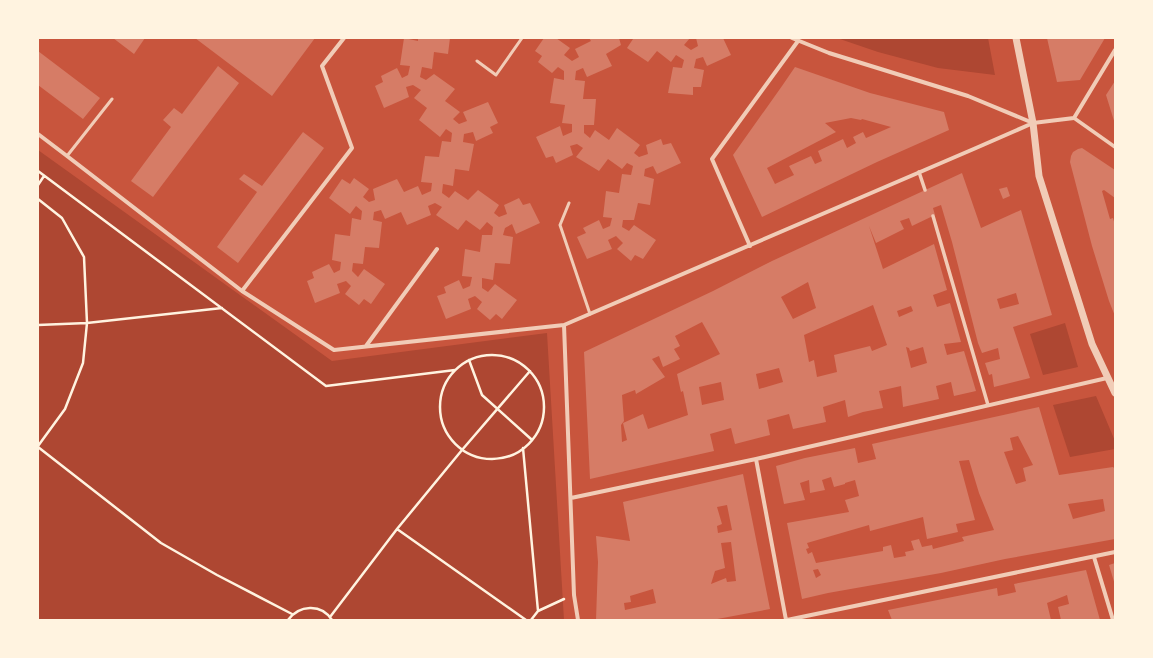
<svg xmlns="http://www.w3.org/2000/svg" width="1153" height="658" viewBox="0 0 1153 658" font-family="'IBM Plex Sans',sans-serif">
  <rect width="100%" height="100%" fill="#c8553d"/>
  <path fill="#ae4732" d="M837 38H988L995 75 938 68 878 52Z
    M38 150 332 361 547 333 564 620H38Z
    M1065 323 1078 367 1043 375 1030 334Z
    M1096 396 1115 441V449L1070 457 1053 405Z"/>
  <path fill="#d67c66" fill-rule="evenodd" d="M113 38H145L134 54Z
    M195 38H315L272 96Z
    M404 38 418 41V38H450L448 54 434 52 432 69 422 67 420 77 426 80 434 74 455 89 445 101 460 112 453 119 459 124 467 121 463 112 488 102 498 123 490 127 493 133 476 141 473 132 464 134 463 142 474 144 469 171 455 169 453 186 443 184 442 193 449 198 455 191 468 200 478 190 499 205 494 213 499 217 507 214 504 205 519 198 523 205 530 203 540 223 516 234 512 224 505 228 503 235 513 237 510 264 495 263 493 280 482 278V288L488 292 495 284 517 300 502 319 496 314 490 320 477 309 482 302 475 296 468 299 471 309 446 319 437 296 446 293 444 287 459 280 463 289 470 286 472 277 462 276 465 249 480 252 482 235H492L493 227 487 222 480 230 466 220 458 230 436 215 442 207 435 203 428 206 431 215 407 225 401 212 385 219 381 210 374 212 373 220 382 222 379 248 365 247 363 264 353 263 352 271 358 277 364 269 385 284 371 304 364 299 359 305 345 294 351 286 346 281 337 284 340 293 315 303 307 281 314 278 312 272 329 264 334 273 340 270 341 262 332 260 335 234 350 236 352 218 361 220 362 211 356 206 350 214 329 198 342 179 350 184 354 178 369 189 363 197 369 202 375 200 373 189 397 179 404 192 418 186 422 195 431 191 432 183 421 182 425 156 439 157 442 141 451 142 452 133 446 129 440 137 419 120 427 108 414 98 421 90 413 85 406 87 409 97 384 108 375 86 383 82 381 76 397 68 402 78 408 75 410 66 400 65Z
    M544 38H556L570 48 564 55 572 61 579 57 575 49 591 41 589 38H619L621 45 606 54 612 66 587 77 583 68 576 71 575 80 585 81 583 99H596L594 125H584V133L590 138 595 130 609 140 617 128 640 145 634 153 639 157 648 154 646 145 661 139 663 145 671 143 681 163 657 174 653 166 645 169 644 176 654 179 650 205 638 203 634 220H623L622 227 629 231 634 225 656 240 643 259 635 255 631 261 617 249 623 243 616 236 608 240 612 249 587 259 577 237 586 233 583 228 599 220 603 229 610 226 612 218 603 217 606 191 619 193 622 174 631 175 633 166 627 163 622 169 608 159 599 171 576 157 583 148 577 144 570 146 573 155 556 163 553 156 546 158 536 137 560 126 563 136 572 132V124L562 123 565 105 550 103 554 78 564 80V71L558 67 552 73 538 62 542 56 535 51Z
    M632 38H690L684 45 691 50 698 46 696 38H723L731 55 707 66 703 57 696 59 694 68 704 70 701 87H693V95L668 93 673 67 682 68 684 60 676 55 671 62 657 51 648 62 627 48 633 39Z
    M1047 38H1105L1080 80 1057 82Z
    M38 51 100 98 83 119 38 85Z
    M218 66 239 83 153 197 131 181 171 127 163 120 174 108 182 114Z
    M795 67 870 93 944 112 949 130 877 162 762 217 733 155 782 86ZM851 118 861 120 862 119 891 127 866 138 863 132 853 137 856 143 847 148 843 139 818 151 822 161 815 164 811 156 789 166 794 175 775 184 767 168 836 132 825 123Z
    M1115 81V124L1106 95Z
    M303 132 324 148 238 263 217 247 257 192 239 179 244 174 262 186Z
    M1082 148 1115 170V198L1104 190 1102 191 1110 219 1113 218 1115 225V316L1109 301 1092 246 1070 162 1071 156 1073 152 1078 149Z
    M962 173 981 228 1021 210 1052 315 1013 327 1030 378 994 387 992 374 989 375 985 363 1000 359 998 348 982 353 978 343 952 242 941 205 933 208 935 215 912 226 909 218 900 221 904 229 876 243 869 226 883 269 934 244 947 290 933 295 937 307 950 303 961 342 944 344 947 355 964 351 976 391 954 396 951 382 936 386 939 399 903 407 901 386 879 391 883 408 863 412 848 417 845 400 823 407 826 422 793 429 789 414 767 420 770 435 735 444 731 428 710 434 714 451 590 479 584 352 713 291 772 261ZM808 282 816 308 793 319 781 297ZM1016 293 1019 304 1000 309 997 299ZM873 305 887 345 872 351 870 346 834 355 837 372 817 377 814 360 809 362 804 335ZM911 306 913 311 899 317 897 311ZM702 322 720 354 677 374 681 392 683 391 688 415 648 429 643 414 623 423 627 440 622 442 621 425 624 421 622 395 635 390 636 394 665 377 652 359 659 356 663 367 680 359 674 349 680 346 675 336ZM906 347 909 348 910 351 923 347 927 363 911 368ZM779 368 783 382 759 389 756 374ZM721 382 724 400 702 405 699 387Z
    M1007 187 1010 196 1003 199 999 189Z
    M1039 407 1059 475 1113 467 1115 469V539L1005 559 941 573 828 593 802 599 787 523 849 512 845 500 859 496 855 480 845 483V484L834 487 831 477 822 480 825 490 810 493 809 480 800 483 805 500 784 504 776 466 805 458 855 448 858 463 876 459 872 444ZM1018 436 1033 465 1023 468 1026 481 1016 484 1004 452 1013 450 1010 438ZM969 460 979 493 994 530 962 537 964 541 933 549 932 545 922 547 919 539 911 541 914 550 905 552 906 556 894 558 891 545 883 547V551L816 563 812 552 808 554 806 549 809 548 807 543 869 525 870 531 923 517 927 539 958 532 956 524 975 520 959 461ZM1103 499 1105 511 1073 519 1068 504ZM818 569 821 575 816 578 813 570Z
    M743 474 770 609 712 620H596L598 562 596 536 630 541 623 502ZM727 505 732 530 718 533 717 526 722 524 717 507ZM731 542 736 581 727 582 726 578 711 584 715 571 725 568 721 543ZM653 589 656 603 625 610 624 603 631 602 630 596Z
    M1115 563V585L1109 565Z
    M1086 570 1100 620H1061L1058 607 1069 604 1067 595 1047 603 1051 620H892L888 610 997 588 998 596 1016 592 1014 584Z"/>
  <g fill="none" stroke-linecap="round" stroke-linejoin="round">
    <path stroke="#fff3e0" stroke-width="2.5" d="M38 171 326 386 455 370
      M38 185 44 176
      M38 199 62 218 84 257 87 323 83 363 65 409 38 446
      M38 325 87 323 222 308
      M440 407a52 52 0 1 1 104 0a52 52 0 1 1-104 0Z
      M469 360 482 395 531 439
      M38 447 161 543 217 575 292 614
      M523 448 538 611 564 599
      M397 529 526 620
      M330 617 397 529 462 450 530 371
      M288 620C299 605 321 603 332 620
      M531 620 538 611"/>
    <path stroke="#f1ccb7" stroke-width="3" d="M477 61 496 75 522 38
      M67 156 112 99
      M569 203 560 225 590 314"/>
    <path stroke="#f1ccb7" stroke-width="3.5" d="M1074 118 1115 147
      M919 172 925 190
      M933 216 988 405"/>
    <path stroke="#f1ccb7" stroke-width="4" d="M792 38 829 53 968 96 1033 123 1074 118 1115 50
      M38 134 67 156 242 291 334 350 564 325 976 148 1033 123
      M750 246 712 159 798 41
      M242 291 352 148 322 66 344 38
      M564 325 574 595 578 620
      M366 346 437 249
      M756 459 786 620
      M571 498 756 459 1107 378
      M1094 557 1113 620
      M787 620 1115 552"/>
    <path stroke="#f1ccb7" stroke-width="7" d="M1016 38 1033 123 1039 176 1092 344 1115 393"/>
  </g>
  <rect width="1153" height="658" fill="none" stroke="#fff3e0" stroke-width="78"/>
</svg>
